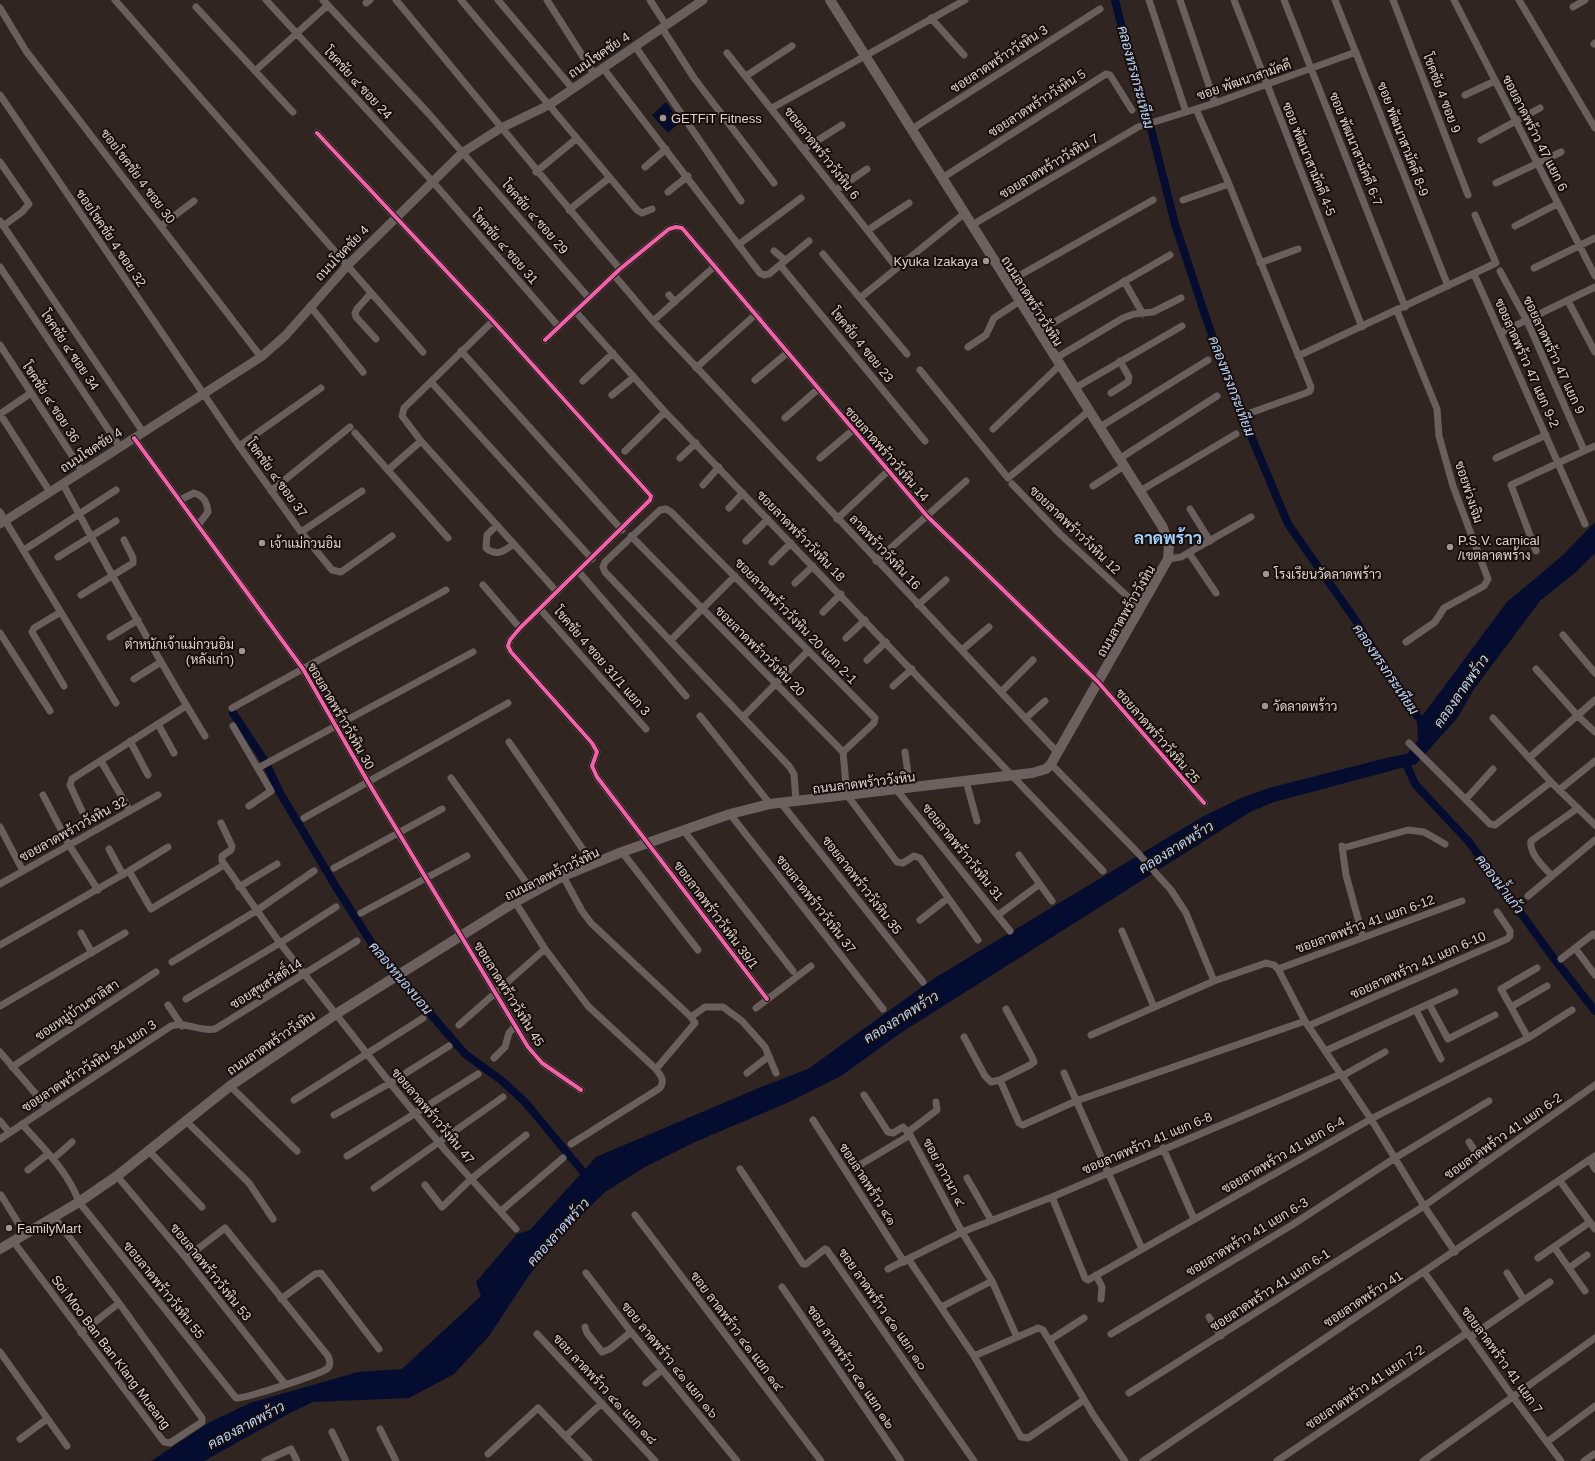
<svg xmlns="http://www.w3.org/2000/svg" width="1595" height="1461" viewBox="0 0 1595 1461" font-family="Arial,Sarabun,sans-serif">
  <rect width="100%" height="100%" fill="#302520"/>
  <path fill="#040d2f" d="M666 102 680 122 668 133 652 115Z
    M1595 522V553L1576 572 1540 601 1474 689 1458 717 1416 764 1274 802 1250 812 899 1034 841 1076 789 1102 695 1142 645 1167 605 1192 556 1240 528 1277 489 1336 454 1374 409 1398 313 1402 290 1413 204 1461H151L210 1422 250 1403 358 1372 402 1369 481 1296 476 1282 517 1234 530 1230 596 1157 766 1085 808 1069 933 979 1202 817 1241 798 1269 788 1390 757 1407 754 1418 740 1417 723 1507 602 1563 555Z"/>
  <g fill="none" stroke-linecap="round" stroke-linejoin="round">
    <path stroke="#040d2f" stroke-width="8" d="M1115 0 1125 40 1147 113 1175 224 1205 315 1230 386 1288 524 1354 618 1401 693 1426 728
      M233 713 266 763 279 791 336 887 378 953 465 1054 501 1080 525 1102 589 1179
      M1404 759 1415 784 1469 842 1552 956 1595 1011"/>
    <path stroke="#695f5d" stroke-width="7" d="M115 0 423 352
      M266 0 433 182 559 327
      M323 0 429 114 588 297
      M396 0C471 90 544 180 620 269
      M461 0 637 210 642 213 652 209
      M498 0 573 89
      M547 0 594 74
      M650 0 666 25
      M1149 0 1186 112
      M1180 0 1215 103
      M1234 0 1362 327
      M1284 0 1405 307
      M1335 0 1448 286
      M1393 0 1468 195
      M1454 0 1595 276
      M1519 0 1595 128
      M366 3 370 0
      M196 7 293 112
      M1573 7 1585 0
      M0 8 26 51 261 357
      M931 18 964 55
      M662 28 694 78 774 183
      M1594 44 1595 43
      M635 46 741 201
      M727 53 897 268
      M603 68 760 273 764 275 769 274 809 241
      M255 71 328 5
      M746 76 792 46
      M0 95 239 446 301 532 332 570 341 572 392 536
      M1465 95 1495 81
      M772 108 965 0
      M1196 109 1229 184 1311 387 1310 391 1306 393 1250 413
      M912 129 1100 9
      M317 133 493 321 651 496 650 500 520 628 510 640 508 646 511 652 592 743 597 752 592 766 597 777 767 999
      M1481 140 1540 108
      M804 149 842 125
      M0 162 29 204 22 212 3 226
      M645 167 666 149
      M536 172 576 139
      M942 178 1106 74 1110 75 1132 110
      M1496 183 1561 152
      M836 190 867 169
      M668 192 688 176
      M1183 200 1229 184
      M569 210 609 178
      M0 221 143 432
      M972 225 1138 127 1215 103 1356 52
      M161 226 194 201
      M1515 226 1557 204
      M868 230 909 203
      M738 245 801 198
      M774 251 785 260
      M823 254 907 354
      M1260 263 1298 249
      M780 265 925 441
      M0 267 120 447
      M1534 268 1595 238
      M1500 271 1527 321 1584 450
      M1474 274 1585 524
      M614 275 653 321 1057 752
      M1124 281 1143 314
      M1008 282 1153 200
      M371 293 357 309 355 313 356 317 376 339
      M669 295 675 302
      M860 298 965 213
      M1568 301 1595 352
      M310 306 363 372
      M575 311 665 412 1103 871
      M1397 311 1437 409 1439 436 1453 486 1488 579 1484 586 1444 608 1435 622 1406 642
      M493 321 404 408 402 416 421 441 557 592
      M653 321 715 266
      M1039 331 1170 255
      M1500 333 1595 287
      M545 340 620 269 669 229 676 227 682 228 927 516 1098 682 1204 803
      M0 345 82 471
      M968 347 986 335 994 318 1020 301
      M461 351 622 530
      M1298 356 1496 263 1475 215
      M1056 358 1123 318 1134 314 1153 312 1181 298
      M696 368 756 314
      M920 370 1008 478 1089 411
      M755 380 787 353
      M583 381 613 353
      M431 382 592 559
      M1075 388 1182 326
      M1111 393 1128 382 1129 377 1120 361
      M612 395 634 377
      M0 414 50 492
      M0 414 31 393
      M785 418 818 389
      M1100 427 1208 360
      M993 429 1060 365
      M355 433 448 538
      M134 438 303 669 368 782 528 1047 542 1063 581 1090
      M239 446 321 388
      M625 451 665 412
      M680 458 696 443
      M820 458 853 430
      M1496 458 1546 435
      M1119 459 1217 396
      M388 470 421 441
      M63 484C108 569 155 654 205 736
      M1012 484 1060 534 1140 608
      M703 485 719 467
      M1093 486 1124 466
      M271 491 350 427
      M1140 491 1236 434
      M180 500 194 493C204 496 207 502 208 512L198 525
      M729 508 743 493
      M1190 509 1210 541
      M0 512 116 703
      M837 519 888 471
      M497 525 487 535 486 548C496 557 504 551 514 544
      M301 532 362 491
      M631 536 843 752 847 795 897 862 903 863 914 856 920 858 978 940
      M746 541 768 519
      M24 550 116 490
      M1536 551 1511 485 1595 446
      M1189 553 1216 593
      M58 557 116 521
      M1168 559 1181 557 1251 517
      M876 561 966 481
      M772 562 791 543
      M579 572 686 696
      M795 583 813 566
      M483 585 520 628
      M81 595 133 563V558L124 540
      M918 605 946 580
      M540 609 646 729
      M61 612 34 628 32 632 64 686
      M823 612 841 594
      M0 633 50 711
      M1563 635 1595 673
      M110 637 138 620
      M846 638 865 620
      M671 640 735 576
      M962 650 989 627
      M867 660 886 642
      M1536 669 1578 716 1595 732
      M134 679 161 662
      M893 686 912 669
      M1001 692 1033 660
      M232 708 446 590
      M700 716 770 804
      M744 716 808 651
      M1026 718 1045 701
      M1493 718 1551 782 1595 825
      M158 724 174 753
      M233 726 271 791 249 806
      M130 741 148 775
      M509 742 593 864
      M1409 743 1490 824 1495 825 1551 782
      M905 752 910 788
      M1529 758 1595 700
      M101 761 130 811
      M1051 764 1137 852 1171 890 1186 913 1214 981
      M258 768 473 652
      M451 778 533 892
      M966 781 977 821
      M896 789 1010 931
      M1559 790 1595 761
      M43 795 69 845 98 890
      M1466 799 1493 769
      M796 801 794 774 789 766 605 572 603 567 605 562 660 510 666 509 671 512 875 718 874 723 843 752
      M781 803 923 982
      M82 811 70 785 72 779 186 706
      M730 814 883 1009
      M304 818 508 703
      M221 823 232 846 231 850 222 856V861L280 943 390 1083 445 1150 516 1229
      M0 827 23 871
      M684 831 793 971
      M1342 846 1346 875 1363 937
      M1343 848 1408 830 1424 832 1445 844
      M109 849 123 875
      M622 852 698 950
      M1019 855 1052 901
      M334 868 442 809
      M129 871 151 909 224 865
      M563 876 582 911 591 923 691 1017 695 1023 656 1069
      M1552 876C1544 867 1529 854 1531 841L1578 808
      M0 884 158 795
      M239 887 277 864
      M1528 896 1595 840
      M515 902 545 949 588 1006 656 1069C661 1076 665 1080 660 1088L571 1144
      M361 913 467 856
      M998 915 1040 884
      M920 920 948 898
      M1122 931 1154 1007
      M81 933 92 953
      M0 945 129 871 168 847
      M1575 948 1595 975
      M1561 959 1593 934 1595 936
      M172 962 256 911 314 871
      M1278 969 1462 901
      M186 999 280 943 336 907
      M1429 1004 1448 1039 1495 1015
      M168 1005 182 1026
      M0 1006 125 933
      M1511 1007 1547 986
      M756 1008 811 966
      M1416 1010 1441 1059
      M691 1017 705 1007H723L742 1021 765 1047 776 1073
      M459 1025 545 949
      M1308 1026 1507 939 1510 936V931L1497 912
      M1091 1035 1214 981 1266 963 1274 965 1278 969 1305 1021 1371 1119 1424 1206 1455 1252
      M964 1037 985 1076 991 1082 1000 1080 1030 1065 1034 1062 1032 1057 1006 1009
      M1528 1038 1501 989 1537 968
      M1325 1051 1455 992
      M0 1052 47 1107
      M494 1058 505 1047 509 1033 515 1026
      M12 1067 156 972
      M747 1073 769 1056
      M1064 1073 1142 1249
      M1342 1076 1385 1052
      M1000 1080 1019 1123 1023 1125 1076 1101 1305 1021
      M230 1086 297 1151
      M864 1095 888 1132 893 1133 903 1127 910 1135
      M294 1100 423 1018
      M334 1115 390 1083 449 1046
      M813 1120 904 1262
      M0 1121 9 1132
      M186 1121 249 1183 273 1219
      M22 1124C43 1148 68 1171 79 1202L236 1398C244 1399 322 1374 328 1368 331 1364 330 1361 328 1356L225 1228 186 1258
      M908 1132 937 1110 936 1102
      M0 1139 171 1026C184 1021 201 1032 215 1029L357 941
      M1469 1142 1483 1164
      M1163 1148 1194 1219
      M149 1151 202 1207
      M347 1156 478 1074
      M53 1159 72 1142
      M1590 1160 1595 1169
      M858 1166 910 1135 962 1232 1052 1197 1341 1074
      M740 1169 803 1264H806L825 1249 827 1250 974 1461
      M28 1170 48 1154
      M117 1176 186 1258 285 1384
      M967 1178 991 1220
      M1560 1181 1595 1229
      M425 1185 442 1207 470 1180 526 1135
      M374 1188 503 1097
      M1 1195 25 1234
      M1052 1197 1085 1278 1088 1280 1371 1119 1528 1038 1572 1010
      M501 1211 563 1158
      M635 1215 821 1461
      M13 1241 164 1442 170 1443 202 1422V1418L119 1303 54 1217
      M1554 1247 1585 1291
      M1538 1258 1590 1222
      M909 1260 974 1356 1021 1437 1028 1438 1084 1400
      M1569 1268 1587 1255
      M888 1269 962 1232 992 1281 1017 1337
      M1424 1272 1513 1397 1561 1461
      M586 1273 631 1332 737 1461
      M1507 1273 1524 1300
      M1096 1275 1102 1287 1101 1299
      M782 1287 901 1461
      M281 1299 315 1274 321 1273 379 1349
      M941 1307 992 1281
      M1209 1317 1221 1336
      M585 1327 587 1333 602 1352 610 1349 631 1332
      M81 1333 119 1303
      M537 1334 655 1461
      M1111 1334 1292 1225 1395 1158 1489 1101
      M1470 1337 1550 1282
      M1050 1340 1084 1318
      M0 1352 67 1446
      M974 1356 1038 1328 1043 1330 1094 1416 1125 1461
      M646 1383 662 1370
      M1129 1393 1424 1206 1595 1085
      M380 1429 396 1461
      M332 1432 346 1461
      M566 1436 602 1403
      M20 1439 47 1419
      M1547 1442 1595 1406
      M488 1454 538 1408 589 1461
      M265 1461 291 1449 297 1461
      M1143 1461 1595 1156
      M1277 1461 1467 1333
      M1423 1461 1595 1338
      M1584 1461 1594 1454"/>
    <path stroke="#695f5d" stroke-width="9" d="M0 524 261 357 285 336 347 266 463 152 501 128 549 105 703 0"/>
    <path stroke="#6c615e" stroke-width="10" d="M0 1249 79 1202 117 1176 230 1086 336 1014 515 902 563 876 622 852 730 814 770 804 1032 773 1046 769 1051 764 1168 559 1169 543 1162 526 830 0"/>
    <g stroke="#170e0b" stroke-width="6">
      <path id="cycleway" d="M317 133 493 321 651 496 650 500 520 628 510 640 508 646 511 652 592 743 597 752 592 766 597 777 767 999
        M545 340 620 269 669 229 676 227 682 228 927 516 1098 682 1204 803
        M134 438 303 669 368 782 528 1047 542 1063 581 1090"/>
    </g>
    <use href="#cycleway" stroke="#f560ab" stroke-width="4"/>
  </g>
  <g fill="#a29590" stroke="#170e0b" stroke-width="1.5">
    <circle cx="663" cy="118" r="4"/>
    <circle cx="986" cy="261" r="4"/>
    <circle cx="262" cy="543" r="4"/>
    <circle cx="1450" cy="547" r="4"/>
    <circle cx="1266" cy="574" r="4"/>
    <circle cx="242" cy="651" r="4"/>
    <circle cx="1265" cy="706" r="4"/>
    <circle cx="9" cy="1228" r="4"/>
  </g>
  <g text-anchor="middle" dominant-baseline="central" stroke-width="4" stroke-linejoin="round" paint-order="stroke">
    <g font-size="13" fill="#dfd2cc" stroke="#170e0b">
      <text transform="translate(599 55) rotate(-34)">ถนนโชคชัย 4</text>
      <text transform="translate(999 59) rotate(-33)">ซอยลาดพร้าววังหิน 3</text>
      <text transform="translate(1244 80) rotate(-19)">ซอย พัฒนาสามัคคี</text>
      <text transform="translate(358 83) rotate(47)">โชคชัย ๔ ซอย 24</text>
      <text transform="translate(1442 93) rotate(69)">โชคชัย 4 ซอย 9</text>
      <text transform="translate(1037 103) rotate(-33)">ซอยลาดพร้าววังหิน 5</text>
      <text transform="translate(1535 133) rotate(63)">ซอยลาดพร้าว 47 แยก 6</text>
      <text transform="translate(1403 139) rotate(69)">ซอย พัฒนาสามัคคี 8-9</text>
      <text transform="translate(1356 149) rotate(68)">ซอย พัฒนาสามัคคี 6-7</text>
      <text transform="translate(822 153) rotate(52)">ซอยลาดพร้าววังหิน 6</text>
      <text transform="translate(1309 159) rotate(68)">ซอย พัฒนาสามัคคี 4-5</text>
      <text transform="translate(1049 166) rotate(-31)">ซอยลาดพร้าววังหิน 7</text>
      <text transform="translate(138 176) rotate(53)">ซอยโชคชัย 4 ซอย 30</text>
      <text transform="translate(535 217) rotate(49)">โชคชัย ๔ ซอย 29</text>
      <text transform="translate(111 238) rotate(56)">ซอยโชคชัย 4 ซอย 32</text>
      <text transform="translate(505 247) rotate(49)">โชคชัย ๔ ซอย 31</text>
      <text transform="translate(342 253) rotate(-46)">ถนนโชคชัย 4</text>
      <text transform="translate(1032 301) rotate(58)">ถนนลาดพร้าววังหิน</text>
      <text transform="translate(862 345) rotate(51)">โชคชัย 4 ซอย 23</text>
      <text transform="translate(70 350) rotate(56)">โชคชัย ๔ ซอย 34</text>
      <text transform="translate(1554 355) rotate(65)">ซอยลาดพร้าว 47 แยก 9</text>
      <text transform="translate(1527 363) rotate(66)">ซอยลาดพร้าว 47 แยก 9-2</text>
      <text transform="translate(51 402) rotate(57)">โชคชัย ๔ ซอย 36</text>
      <text transform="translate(91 450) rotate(-33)">ถนนโชคชัย 4</text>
      <text transform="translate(887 454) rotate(49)">ซอยลาดพร้าววังหิน 14</text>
      <text transform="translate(277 478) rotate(54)">โชคชัย ๔ ซอย 37</text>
      <text transform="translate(1469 492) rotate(72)">ซอยพ่วงเจิม</text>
      <text transform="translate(1075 530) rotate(44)">ซอยลาดพร้าววังหิน 12</text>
      <text transform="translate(801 536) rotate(46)">ซอยลาดพร้าววังหิน 18</text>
      <text transform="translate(885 552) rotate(47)">ลาดพร้าววังหิน 16</text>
      <text transform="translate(1126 611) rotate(-60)">ถนนลาดพร้าววังหิน</text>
      <text transform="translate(796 621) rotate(46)">ซอยลาดพร้าววังหิน 20 แยก 2-1</text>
      <text transform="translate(760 651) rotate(45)">ซอยลาดพร้าววังหิน 20</text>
      <text transform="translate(602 661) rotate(49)">โชคชัย 4 ซอย 31/1 แยก 3</text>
      <text transform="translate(341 716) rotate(60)">ซอยลาดพร้าววังหิน 30</text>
      <text transform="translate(1158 736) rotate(49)">ซอยลาดพร้าววังหิน 25</text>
      <text transform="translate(864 783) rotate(-7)">ถนนลาดพร้าววังหิน</text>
      <text transform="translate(73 829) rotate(-29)">ซอยลาดพร้าววังหิน 32</text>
      <text transform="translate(963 852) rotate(51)">ซอยลาดพร้าววังหิน 31</text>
      <text transform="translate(552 874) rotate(-26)">ถนนลาดพร้าววังหิน</text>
      <text transform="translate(862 885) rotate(52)">ซอยลาดพร้าววังหิน 35</text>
      <text transform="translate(816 904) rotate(52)">ซอยลาดพร้าววังหิน 37</text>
      <text transform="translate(716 915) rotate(53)">ซอยลาดพร้าววังหิน 39/1</text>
      <text transform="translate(1365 924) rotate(-20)">ซอยลาดพร้าว 41 แยก 6-12</text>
      <text transform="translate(1418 965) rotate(-24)">ซอยลาดพร้าว 41 แยก 6-10</text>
      <text transform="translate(266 984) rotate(-32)">ซอยสุขสวัสดิ์14</text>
      <text transform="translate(509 994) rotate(58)">ซอยลาดพร้าววังหิน 45</text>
      <text transform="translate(77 1010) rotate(-34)">ซอยหมู่บ้านชาลิสา</text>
      <text transform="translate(271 1043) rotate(-34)">ถนนลาดพร้าววังหิน</text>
      <text transform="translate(89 1066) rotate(-33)">ซอยลาดพร้าววังหิน 34 แยก 3</text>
      <text transform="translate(433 1116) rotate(50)">ซอยลาดพร้าววังหิน 47</text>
      <text transform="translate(1503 1136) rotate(-35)">ซอยลาดพร้าว 41 แยก 6-2</text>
      <text transform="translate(1147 1143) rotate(-23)">ซอยลาดพร้าว 41 แยก 6-8</text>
      <text transform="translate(1283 1155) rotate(-30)">ซอยลาดพร้าว 41 แยก 6-4</text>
      <text transform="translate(944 1172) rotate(62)">ซอย ภาวนา ๔</text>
      <text transform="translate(868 1184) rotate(57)">ซอยลาดพร้าว ๔๑</text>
      <text transform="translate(1247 1237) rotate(-31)">ซอยลาดพร้าว 41 แยก 6-3</text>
      <text transform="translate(211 1272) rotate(51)">ซอยลาดพร้าววังหิน 53</text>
      <text transform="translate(164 1290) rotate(51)">ซอยลาดพร้าววังหิน 55</text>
      <text transform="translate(1270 1290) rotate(-33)">ซอยลาดพร้าว 41 แยก 6-1</text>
      <text transform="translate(1363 1299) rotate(-33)">ซอยลาดพร้าว 41</text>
      <text transform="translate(883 1309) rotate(55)">ซอย ลาดพร้าว ๔๑ แยก ๑๐</text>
      <text transform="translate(737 1331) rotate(53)">ซอย ลาดพร้าว ๔๑ แยก ๑๔</text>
      <text transform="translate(111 1352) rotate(53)">Soi Moo Ban Ban Klang Mueang</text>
      <text transform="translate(670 1360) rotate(51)">ซอย ลาดพร้าว ๔๑ แยก ๑๖</text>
      <text transform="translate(1502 1360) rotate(54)">ซอยลาดพร้าว 41 แยก 7</text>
      <text transform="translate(851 1367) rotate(56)">ซอย ลาดพร้าว ๔๑ แยก ๑๒</text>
      <text transform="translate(1365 1387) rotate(-34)">ซอยลาดพร้าว 41 แยก 7-2</text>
      <text transform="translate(605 1389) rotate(47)">ซอย ลาดพร้าว ๔๑ แยก ๑๘</text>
    </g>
    <g font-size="13" fill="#dfd2cc" stroke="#170e0b" text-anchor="start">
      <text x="671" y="118">GETFiT Fitness</text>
      <text x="978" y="261" text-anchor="end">Kyuka Izakaya</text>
      <text x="1458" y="540">P.S.V. camical<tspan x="1458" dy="15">/เขตลาดพร้าง</tspan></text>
      <text x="270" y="543">เจ้าแม่กวนอิม</text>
      <text x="1274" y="574">โรงเรียนวัดลาดพร้าว</text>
      <text x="234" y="644" text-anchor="end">ตำหนักเจ้าแม่กวนอิม<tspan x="234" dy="15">(หลังเก่า)</tspan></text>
      <text x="1273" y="706">วัดลาดพร้าว</text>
      <text x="17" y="1228">FamilyMart</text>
    </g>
    <g font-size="14" font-style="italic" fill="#b8d4fd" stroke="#170e0b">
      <text transform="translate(1136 77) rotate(75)">คลองทรงกระเทียม</text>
      <text transform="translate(1232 386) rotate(69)">คลองทรงกระเทียม</text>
      <text transform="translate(1386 669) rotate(56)">คลองทรงกระเทียม</text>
      <text transform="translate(1461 691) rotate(-55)">คลองลาดพร้าว</text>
      <text transform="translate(1176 847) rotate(-32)">คลองลาดพร้าว</text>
      <text transform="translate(1500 884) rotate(53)">คลองน้ำแก้ว</text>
      <text transform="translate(401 978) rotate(50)">คลองหนองบอน</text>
      <text transform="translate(901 1017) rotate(-32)">คลองลาดพร้าว</text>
      <text transform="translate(558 1232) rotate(-48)">คลองลาดพร้าว</text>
      <text transform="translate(246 1425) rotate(-28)">คลองลาดพร้าว</text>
    </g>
    <g font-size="17" font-weight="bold" fill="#a1d0fd" stroke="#170e0b">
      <text x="1168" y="538">ลาดพร้าว</text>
    </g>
  </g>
</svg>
